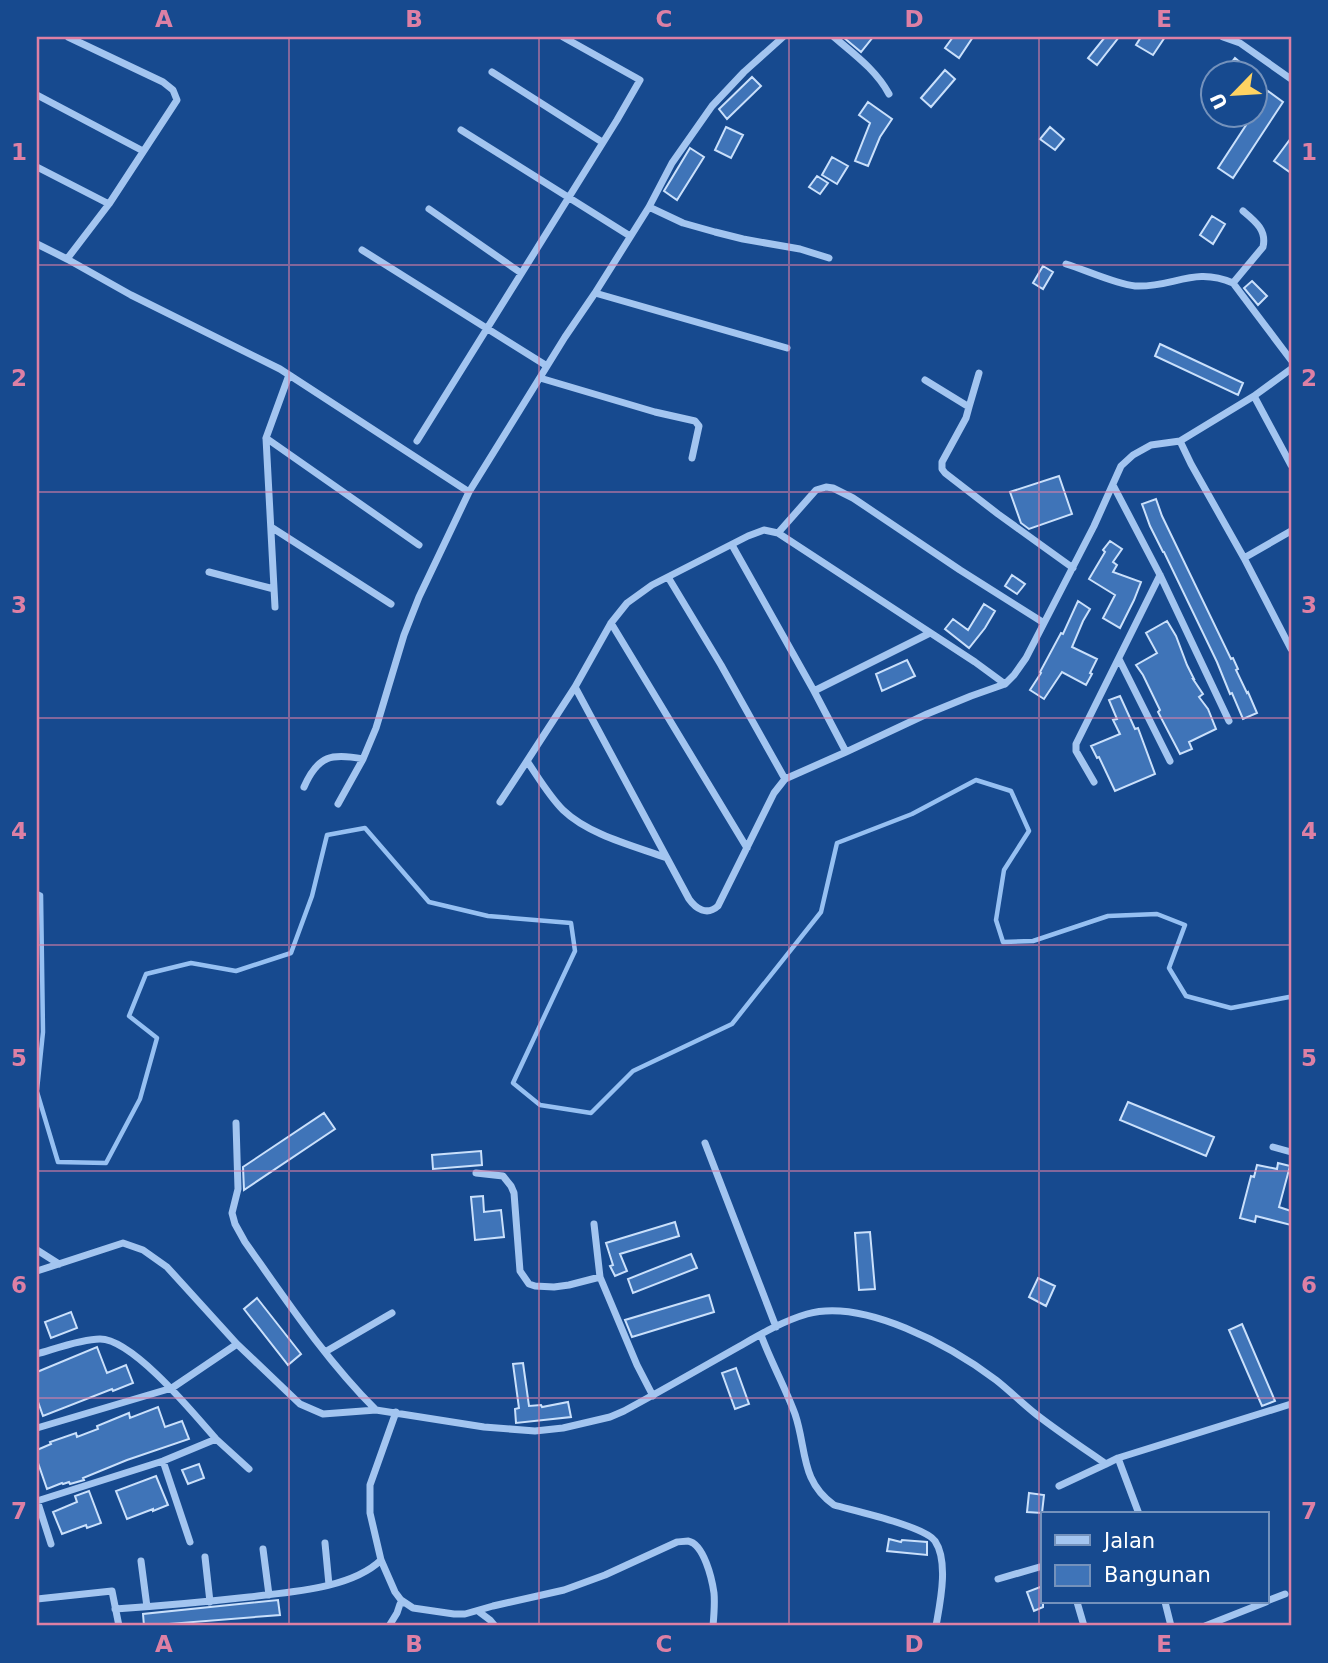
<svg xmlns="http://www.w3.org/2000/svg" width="1328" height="1663" viewBox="0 0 1328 1663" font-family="'DejaVu Sans',sans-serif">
  <rect width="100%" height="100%" fill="#174a8f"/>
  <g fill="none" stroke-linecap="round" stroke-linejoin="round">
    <path stroke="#96c0f2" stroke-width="4.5" d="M37 893 41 895 43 1032 37 1090
      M37 1092 58 1162 106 1163 140 1099 157 1038 129 1016 146 974 191 963 236 971 291 953 312 896 327 835 365 828 429 902 488 916 571 923 575 951 513 1083 540 1105 591 1113 633 1071 732 1024 821 912 837 843 912 814 976 780 1011 791 1029 831 1004 870 996 920 1003 942 1033 941 1108 916 1157 914 1185 925 1169 968 1186 996 1231 1008 1289 997 1291 998"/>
  </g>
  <path fill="#3f74b8" stroke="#cae0fb" stroke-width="2" d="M843 37H873L861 52Z
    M953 37H973L959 58 945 48Z
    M1105 37H1119L1097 65 1088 58Z
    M1141 37H1165L1153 55 1136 45Z
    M1235 58 1254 74H1236L1228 67Z
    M945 70 955 79 931 107 921 98Z
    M752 77 761 86 727 119 719 109Z
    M1268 91 1283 102 1233 178 1218 168 1252 116H1255V111Z
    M868 102 892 119 880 137 868 166 855 161 870 123 859 115Z
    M726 127 743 135 731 158 715 150Z
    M1050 127 1064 139 1055 150 1040 139Z
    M1291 138V173L1274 161Z
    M690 148 704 157 677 200 664 191Z
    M832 157 848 166 837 184 822 175Z
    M817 176 828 183 820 194 809 187Z
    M1212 216 1225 224 1213 244 1200 235Z
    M1043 266 1053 272 1043 289 1033 283Z
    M1252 281 1267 296 1258 305 1244 288Z
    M1160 344 1243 383 1238 395 1155 356Z
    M1059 476 1072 514 1029 529 1021 523 1010 492Z
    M1156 499 1162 516 1231 659 1233 658 1238 669 1236 670 1247 693 1248 692 1257 713 1243 719 1232 693 1230 694 1217 662 1164 552H1163L1150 526 1142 504Z
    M1110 541 1122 549 1113 562 1117 565 1113 572 1141 582 1134 600 1120 628 1103 618 1115 595 1089 579 1105 552 1103 550Z
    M1012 575 1025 584 1017 594 1005 586Z
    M1078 601 1090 609 1083 621 1072 647 1097 659 1090 673 1092 674 1086 685 1062 672 1044 699 1030 690 1041 673 1040 672 1061 633 1063 634Z
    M984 604 995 611 985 628 969 648 945 629 953 619 968 630Z
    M1167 621 1176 636 1187 665 1194 679H1193L1203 694 1199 697 1208 709 1216 729 1189 742 1192 749 1180 754 1158 712 1160 710 1143 675 1136 665 1157 653 1146 633Z
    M907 660 915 676 882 691 876 674Z
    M1120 696 1135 729 1138 728 1155 774 1115 791 1099 757 1097 758 1091 746 1120 734 1113 720 1117 719 1109 700Z
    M1128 1102 1214 1137 1206 1156 1120 1120Z
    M324 1113 335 1129 244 1190 243 1167Z
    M481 1151 482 1165 433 1169 432 1155Z
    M1278 1163 1290 1166 1279 1207 1291 1211V1225L1256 1216 1255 1222 1240 1218 1251 1176 1254 1177 1257 1165 1277 1169Z
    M483 1196 484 1212 501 1210 504 1237 475 1240 471 1197Z
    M675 1222 679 1236 620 1254 627 1271 615 1276 610 1266 613 1265 606 1243Z
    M870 1232 875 1289 859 1290 855 1233Z
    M691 1254 697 1268 633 1293 628 1279Z
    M1038 1278 1055 1286 1046 1306 1029 1297Z
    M709 1295 714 1312 632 1337 625 1320Z
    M257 1298 301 1354 288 1365 244 1309Z
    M71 1312 77 1328 51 1338 45 1322Z
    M1242 1324 1275 1401 1262 1406 1229 1330Z
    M97 1347 107 1373 126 1365 133 1383 113 1391 112 1389 43 1416 37 1399V1372Z
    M523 1363 529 1406 541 1405 542 1407 568 1402 571 1417 516 1423 515 1409 519 1408 513 1364Z
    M736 1368 749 1404 735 1409 722 1373Z
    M158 1407 165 1427 182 1421 189 1439 127 1460 83 1478 84 1480 70 1484 69 1482 63 1484 62 1483 47 1489 37 1460V1450L51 1444 50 1442 76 1433 77 1437 98 1429 97 1426 129 1413 130 1418Z
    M199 1464 204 1478 188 1484 182 1470Z
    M156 1476 168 1505 153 1511V1509L127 1519 116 1491Z
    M89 1491 101 1523 87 1528 86 1525 62 1534 53 1512 77 1502 75 1496Z
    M1029 1493 1044 1495 1042 1513 1027 1512Z
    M889 1539 901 1542 902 1540 927 1542V1555L887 1551Z
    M1043 1586V1607L1034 1611 1027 1592Z
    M278 1600 280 1615 144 1626 143 1614Z"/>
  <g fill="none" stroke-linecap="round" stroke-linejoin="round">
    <path stroke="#a3c5f0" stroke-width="7" d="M68 37 163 82 173 90 177 100 109 204 67 259 131 295 280 369 469 492
      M834 37C855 55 876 70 889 94
      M1223 37 1240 43 1291 79
      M492 72 602 142
      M37 95 143 151
      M461 130 630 236
      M37 167 109 204
      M649 207 683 223 715 232 743 239 800 249 829 258
      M429 209 521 273
      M37 244 67 259
      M362 250 547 366
      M1066 264C1086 270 1115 284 1135 286 1173 288 1194 266 1233 283L1291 360
      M1233 283 1263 247C1267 230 1255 221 1243 211
      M595 293 787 348
      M540 378 655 412 695 421 699 426 692 458
      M925 380 969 407 966 418 942 462V469L945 473 998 514 1073 568
      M1254 396 1291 465
      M969 407 979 373
      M266 438 419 545
      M417 441 617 120 640 80 563 37
      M1180 441 1191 464 1244 558 1291 649
      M1113 485 1160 575 1229 721
      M271 527 391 604
      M732 545 814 691 846 752
      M1244 558 1291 531
      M209 572 274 589
      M668 577 721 665 785 779
      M275 607 266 438 289 375
      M611 623 747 848
      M1119 659 1170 761
      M1005 684 975 662 778 533 816 490 826 487 833 488 853 498 960 570 1044 623
      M575 687 689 899C696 909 707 916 718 906L774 793 785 779 846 752 927 714 971 696 1005 684 1014 675 1026 658 1094 526 1121 466 1133 455 1151 445 1180 441 1254 396 1291 369
      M814 691 930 633
      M1094 782 1076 751V744L1160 575
      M304 787C318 755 332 753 363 759L376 728 404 635 419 597 469 492 565 337 595 293 649 207 672 163 712 106 744 72 783 37
      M500 802 527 761
      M338 804 363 759
      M667 858C634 846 589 835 563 810 549 796 538 777 527 761L575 687 611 623 627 603 652 585 748 536 764 530 778 533
      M236 1123 238 1189 232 1213 235 1224 245 1242C286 1300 326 1360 376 1410
      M705 1143 776 1327
      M1273 1147 1291 1152
      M476 1173 503 1176 511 1186 514 1193 520 1271 529 1284 535 1286 554 1287 569 1285 600 1277 637 1365 653 1396
      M594 1224 600 1277
      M37 1250 59 1264
      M37 1271 123 1243 143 1250 167 1267 237 1344
      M761 1335C771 1362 785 1387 795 1414 807 1449 800 1481 834 1505 855 1511 924 1526 935 1541 949 1562 940 1603 936 1626
      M325 1352 392 1313
      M37 1354C55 1349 81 1339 100 1339 133 1339 195 1415 216 1439
      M396 1412 370 1485V1513L381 1560 395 1592 401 1600 413 1608 454 1614H465L493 1606 564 1590 605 1575 677 1542C678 1542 686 1541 688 1541 704 1544 712 1579 714 1593 715 1604 714 1615 713 1626
      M37 1428 172 1388 237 1344 300 1404 323 1414 376 1410 484 1427 535 1431 563 1428 610 1417 624 1411C663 1390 701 1368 740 1346 761 1334 783 1321 807 1314 864 1298 951 1346 996 1380 1010 1391 1023 1404 1037 1415 1059 1432 1083 1448 1106 1464L1059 1486
      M1118 1458 1139 1514
      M163 1461 190 1542
      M1106 1464 1118 1458 1291 1404
      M37 1500 51 1544
      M37 1501 163 1461 216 1439 249 1469
      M325 1543 329 1585
      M263 1549 269 1595
      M205 1557 210 1602
      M141 1561 147 1607
      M998 1579 1043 1566
      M37 1599 112 1591 119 1626
      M1267 1601 1285 1594
      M1077 1602 1084 1626
      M1165 1602 1171 1626
      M115 1609C160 1606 204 1602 249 1597 289 1592 351 1589 381 1560
      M478 1611 490 1620 495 1626
      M389 1626 397 1613 400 1604 403 1603
      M1205 1626 1266 1602"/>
  </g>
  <path fill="none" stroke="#dd80a5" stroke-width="2" stroke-opacity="0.55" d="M289 37V1626M539 37V1626M789 37V1626M1039 37V1626M37 265H1291M37 492H1291M37 718H1291M37 945H1291M37 1171H1291M37 1398H1291"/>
  <rect width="1328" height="1663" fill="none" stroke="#174a8f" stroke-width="77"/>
  <rect x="1041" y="1512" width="228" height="91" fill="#174a8f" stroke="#7492bc" stroke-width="2"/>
  <rect x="1055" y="1535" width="35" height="10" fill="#a3c5f0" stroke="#7492bc" stroke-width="2"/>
  <text x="1104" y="1548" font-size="21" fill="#ffffff">Jalan</text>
  <rect x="1055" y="1565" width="35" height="21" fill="#3f74b8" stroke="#7492bc" stroke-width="2"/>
  <text x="1104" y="1582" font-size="21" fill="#ffffff">Bangunan</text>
  <g transform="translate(1234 94) rotate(245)"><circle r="33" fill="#174a8f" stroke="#7492bc" stroke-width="2"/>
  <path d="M0-5L12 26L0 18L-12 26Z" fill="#ffd362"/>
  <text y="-10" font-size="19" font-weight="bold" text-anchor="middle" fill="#ffffff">U</text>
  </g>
  <rect x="38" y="38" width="1252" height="1586" fill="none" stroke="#dd80a5" stroke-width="2.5"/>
  <g font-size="23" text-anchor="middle" font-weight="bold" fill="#dd80a5">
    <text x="164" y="27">A</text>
    <text x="414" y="27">B</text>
    <text x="664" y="27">C</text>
    <text x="914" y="27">D</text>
    <text x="1164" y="27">E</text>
    <text x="19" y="160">1</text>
    <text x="1309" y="160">1</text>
    <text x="19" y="386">2</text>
    <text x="1309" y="386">2</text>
    <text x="19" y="613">3</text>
    <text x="1309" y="613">3</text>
    <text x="19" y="839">4</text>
    <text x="1309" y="839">4</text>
    <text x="19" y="1066">5</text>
    <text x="1309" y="1066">5</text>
    <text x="19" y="1293">6</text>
    <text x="1309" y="1293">6</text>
    <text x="19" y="1519">7</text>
    <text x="1309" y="1519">7</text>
    <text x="164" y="1652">A</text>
    <text x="414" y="1652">B</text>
    <text x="664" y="1652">C</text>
    <text x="914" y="1652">D</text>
    <text x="1164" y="1652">E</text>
  </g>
</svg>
